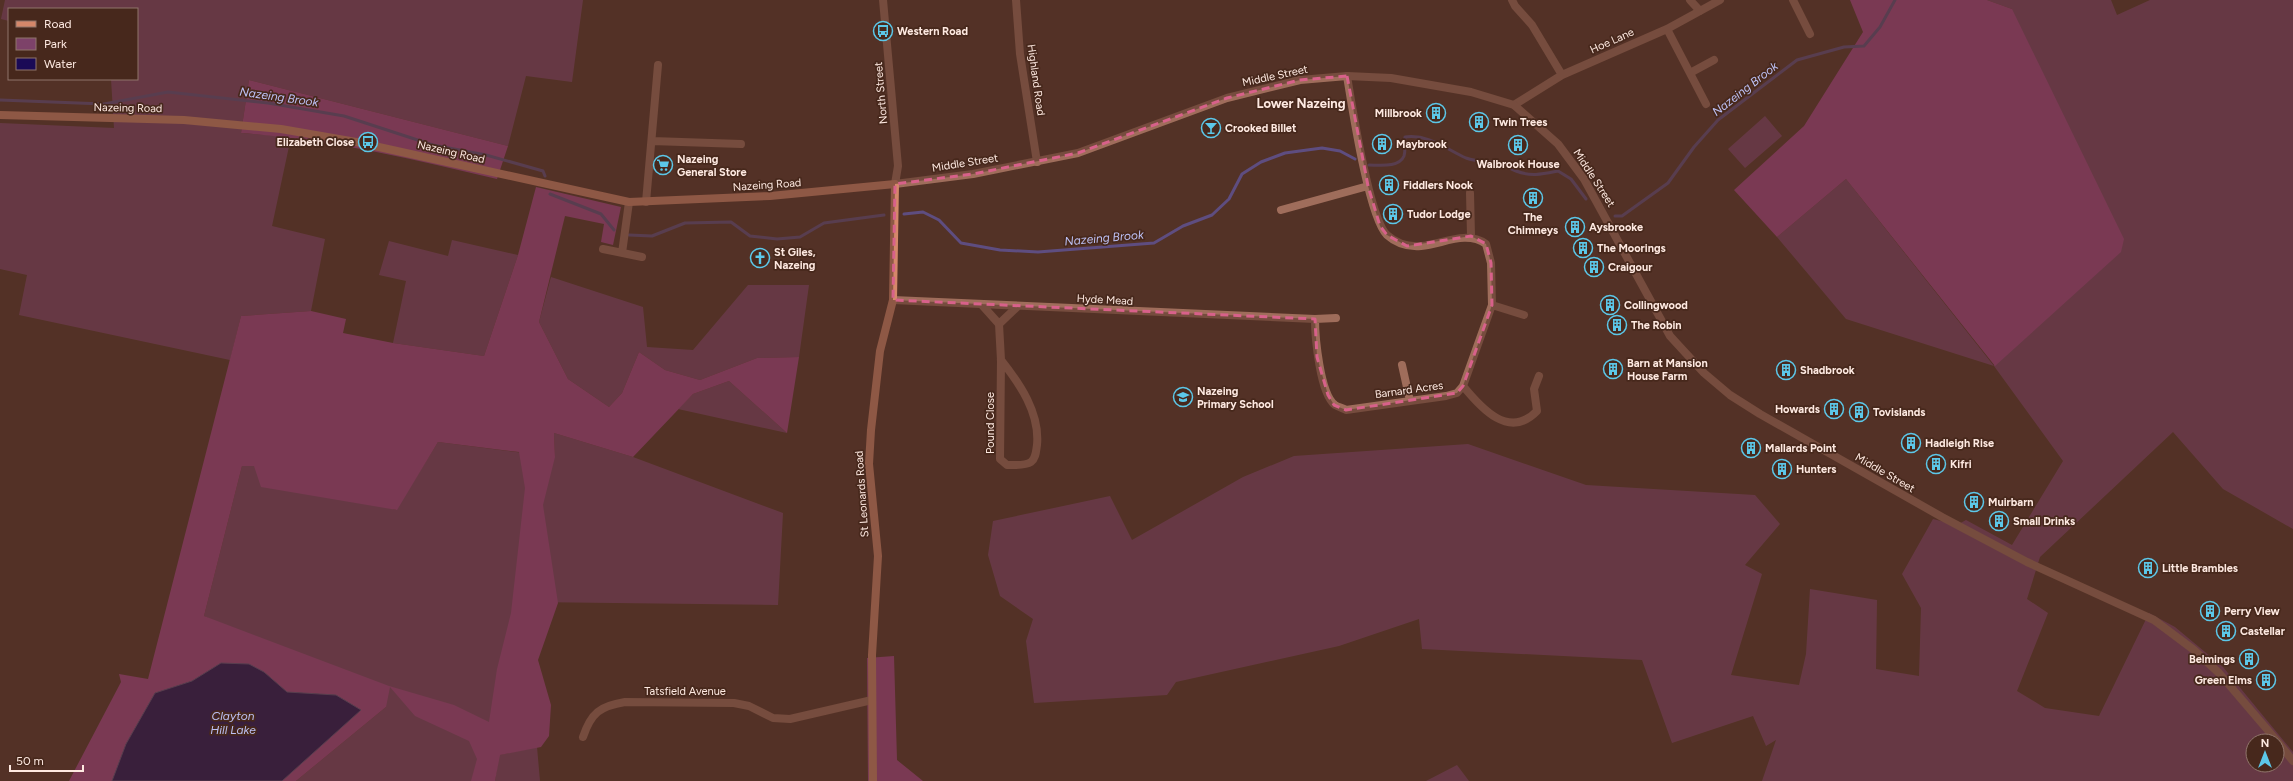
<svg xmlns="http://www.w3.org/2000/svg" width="2293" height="781" viewBox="0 0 2293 781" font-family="Figtree,sans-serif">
  <rect width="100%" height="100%" fill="#533226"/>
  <path fill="#7d4269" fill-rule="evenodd" d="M5 0H583L572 82 526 76 508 146 249 80 241 133 291 137 272 226 325 239 311 311 241 316 230 360 19 315 27 275 0 269V123L114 128 111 79H137V9H9V21L1 19Z
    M1987 0H2111L2117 15 2150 0H2293V529L2223 489 2173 432 2040 557 2027 599 2048 613 2017 691 2045 708 2099 716 2149 613 2175 627 2223 667 2293 752V781H1762L1776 740 1766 746 1753 716 1672 743 1642 660 1422 649 1419 619 1339 646 1176 682 1167 695 1034 703 1026 641 1033 619 1000 596 988 555 993 521 1110 496 1132 540 1243 477 1294 456 1468 444 1586 485 1755 495 1780 524 1745 565 1762 574 1731 675 1799 685 1806 654 1810 589 1877 600 1876 669 1919 676 1921 608 1902 574 1933 519 1957 525 1966 520 2012 545 2063 461 1994 366 1846 319 1777 237 1846 179 1994 366 2012 9ZM2253 741H2277V765H2253Z
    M1765 116 1782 136 1745 168 1728 149Z
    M452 240 518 255 484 356 393 343 406 281 379 275 389 241 448 256Z
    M551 277 643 307 647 347 693 350 748 285H809L799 357 757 358 700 380 665 370 639 352 622 393 609 407 568 379 539 322Z
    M729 381 787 433 678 409 693 394Z
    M554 433 633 457 783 513 778 605 530 602 481 781H296L386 707 204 616 242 466H254L396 510 438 442 555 457Z
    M537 747 540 781H495L499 755Z
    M1457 765 1469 781H1426Z"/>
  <path fill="#a8448a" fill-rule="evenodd" d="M1850 0H1987L2012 9 2124 239 2121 252 1995 366 1846 179 1777 237 1734 190 1804 126 1863 32Z
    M249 80 508 146 497 179C413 159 328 139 241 133Z
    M536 187 621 207 613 245 601 242 604 224 565 216 539 322 568 379 609 407 622 393 639 352 665 370 700 380 757 358 799 357 787 433 729 381 693 394 633 457 554 433 555 457 543 505 558 603 538 660 551 705 549 736 541 747 500 755 495 781H471L477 759 469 741 415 716 390 687 386 707 296 781H282L361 710 336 695 287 692 264 672 221 663 192 681 155 693 126 744 112 781H69L121 682 119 674 148 679 241 316 311 311 346 319 343 333 393 343 484 356 518 255ZM438 442 519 452 525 488 511 613 497 669 489 722 454 705 389 686 204 616 242 466H254L261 487 397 510Z
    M894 656 897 760 923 781H868L867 658Z"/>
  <path fill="#1a0a56" stroke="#5e4d80" d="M221 663 249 664 264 672 287 692 336 695 361 710 282 781H112L126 744 155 693 192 681Z"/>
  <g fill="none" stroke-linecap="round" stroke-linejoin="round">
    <path stroke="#5e4d80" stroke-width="3" d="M0 100 104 104 168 92 268 103 344 116 433 145 486 155 543 171 545 176
      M1369 165C1379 165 1399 168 1404 156 1406 150 1404 143 1405 137 1429 134 1446 149 1466 158 1476 162 1486 161 1496 162 1503 163 1509 169 1516 171 1531 177 1543 174 1558 171L1571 179 1586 199
      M550 194 601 214 614 230
      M904 214 923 212 939 220 961 243 1000 250 1038 252 1154 243 1183 226 1212 215 1229 199 1242 174 1261 162 1285 153 1322 148 1340 151 1355 159
      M1615 216H1622L1668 183 1694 147 1718 120 1797 60 1844 47 1864 46 1880 27 1895 0
      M629 235 652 236 685 223 731 222 750 236 777 239 800 237 824 223 884 215"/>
    <path stroke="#9f6d5b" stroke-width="8" d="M1016 0 1020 54 1037 162
      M1512 0 1515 6 1532 25 1562 75
      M1690 0 1700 11
      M1793 0 1810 34
      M1667 29 1706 104
      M1690 73 1714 60
      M1514 105 1562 75 1667 29 1720 0
      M652 141 741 144
      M1470 193 1471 236
      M646 202 658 65
      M1281 210 1368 186
      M603 249 642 257
      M622 253 629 202
      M893 300 1315 319 1336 318
      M982 305 999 324 1001 360 1000 459 1007 465C1014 465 1025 466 1031 462 1036 458 1036 451 1037 445 1040 413 1020 384 1001 360
      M1492 305 1524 315
      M1315 319C1315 337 1320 394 1335 405 1338 407 1343 408 1346 410L1446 396 1457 393 1463 386 1492 305 1491 263 1486 244C1466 230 1443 244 1421 246 1409 247 1397 244 1387 235 1369 218 1352 106 1347 76
      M999 324 1018 306
      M1402 365 1410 401
      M1463 386C1481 408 1509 440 1537 411L1534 389 1539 376
      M583 737C591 713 600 706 625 702L734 703 749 706 773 718 790 719 872 700"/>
    <path stroke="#9f6d5b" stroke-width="8" d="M883 0 898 166 895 184 973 174 1078 153 1227 98 1300 80 1347 76 1391 78 1471 92 1514 105 1558 144 1584 179 1670 336 1704 373 1730 395 1760 414 1942 517 2027 562 2154 620 2194 650 2219 673 2277 741
      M2277 741 2293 761"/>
    <path stroke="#d5876a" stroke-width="8" d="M0 115 184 120 281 129 356 142 629 202 770 196 895 184 893 300 880 351 871 430 869 464 878 556 872 655 873 781"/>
  </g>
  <path d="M0 0H2293V781H0ZM1347 76 1368 186 1380 226 1387 235 1407 246 1471 236 1486 244 1491 263 1492 305 1463 386 1457 393 1346 410 1334 405 1328 395 1317 357 1315 319 893 300 895 184 973 174 1078 153 1227 98 1300 80Z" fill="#533226" fill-opacity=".55" fill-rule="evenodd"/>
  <path fill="none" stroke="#d7618a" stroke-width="3" stroke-dasharray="8 5" stroke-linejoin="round" d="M1347 76 1368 186 1380 226 1387 235 1407 246 1471 236 1486 244 1491 263 1492 305 1463 386 1457 393 1346 410 1334 405 1328 395 1317 357 1315 319 893 300 895 184 973 174 1078 153 1227 98 1300 80Z"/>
  <defs>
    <g id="bus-ring" transform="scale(1)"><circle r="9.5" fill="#47281c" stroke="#5cc7e8" stroke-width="1.5"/><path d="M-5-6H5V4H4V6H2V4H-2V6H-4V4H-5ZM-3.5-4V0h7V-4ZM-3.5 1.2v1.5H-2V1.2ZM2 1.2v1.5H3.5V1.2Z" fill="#5cc7e8"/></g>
    <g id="building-ring" transform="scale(1)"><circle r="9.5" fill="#47281c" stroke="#5cc7e8" stroke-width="1.5"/><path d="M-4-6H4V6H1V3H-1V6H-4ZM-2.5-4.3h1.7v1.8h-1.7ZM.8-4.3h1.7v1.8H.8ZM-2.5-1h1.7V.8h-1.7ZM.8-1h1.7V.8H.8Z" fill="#5cc7e8"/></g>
    <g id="bar-ring" transform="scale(1)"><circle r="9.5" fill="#47281c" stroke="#5cc7e8" stroke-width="1.5"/><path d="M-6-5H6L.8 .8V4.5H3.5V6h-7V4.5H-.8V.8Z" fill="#5cc7e8"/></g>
    <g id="supermarket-ring" transform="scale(1)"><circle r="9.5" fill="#47281c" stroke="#5cc7e8" stroke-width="1.5"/><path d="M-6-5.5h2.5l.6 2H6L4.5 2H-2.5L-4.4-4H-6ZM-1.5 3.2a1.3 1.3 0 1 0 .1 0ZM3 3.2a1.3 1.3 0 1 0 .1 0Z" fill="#5cc7e8"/></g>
    <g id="church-ring" transform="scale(1)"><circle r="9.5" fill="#47281c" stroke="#5cc7e8" stroke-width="1.5"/><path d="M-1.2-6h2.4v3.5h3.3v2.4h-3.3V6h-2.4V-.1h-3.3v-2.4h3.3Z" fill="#5cc7e8"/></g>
    <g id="school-ring" transform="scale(1)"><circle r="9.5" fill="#47281c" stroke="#5cc7e8" stroke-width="1.5"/><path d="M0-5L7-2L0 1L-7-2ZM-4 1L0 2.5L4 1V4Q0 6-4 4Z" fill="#5cc7e8"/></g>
  </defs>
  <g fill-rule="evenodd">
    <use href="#bus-ring" x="883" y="31"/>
    <use href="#building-ring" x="1436" y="113"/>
    <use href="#building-ring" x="1479" y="122"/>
    <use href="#bar-ring" x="1211" y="128"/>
    <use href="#bus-ring" x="368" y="142"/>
    <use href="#building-ring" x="1382" y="144"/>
    <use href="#building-ring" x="1518" y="145"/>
    <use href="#supermarket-ring" x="663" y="165"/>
    <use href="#building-ring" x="1389" y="185"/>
    <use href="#building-ring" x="1533" y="198"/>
    <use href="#building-ring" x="1393" y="214"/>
    <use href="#building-ring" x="1575" y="227"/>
    <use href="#building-ring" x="1583" y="248"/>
    <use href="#church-ring" x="760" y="258"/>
    <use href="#building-ring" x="1594" y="267"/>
    <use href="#building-ring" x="1610" y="305"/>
    <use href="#building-ring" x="1617" y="325"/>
    <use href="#building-ring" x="1613" y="369"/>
    <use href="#building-ring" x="1786" y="370"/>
    <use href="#school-ring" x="1183" y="397"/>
    <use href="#building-ring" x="1834" y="409"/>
    <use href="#building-ring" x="1859" y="412"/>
    <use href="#building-ring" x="1911" y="443"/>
    <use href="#building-ring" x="1751" y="448"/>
    <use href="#building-ring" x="1936" y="464"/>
    <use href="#building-ring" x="1782" y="469"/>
    <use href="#building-ring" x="1974" y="502"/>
    <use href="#building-ring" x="1999" y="521"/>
    <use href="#building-ring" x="2148" y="568"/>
    <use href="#building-ring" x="2210" y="611"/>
    <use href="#building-ring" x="2226" y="631"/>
    <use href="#building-ring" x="2249" y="659"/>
    <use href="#building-ring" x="2266" y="680"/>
  </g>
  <g text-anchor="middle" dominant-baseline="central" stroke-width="3.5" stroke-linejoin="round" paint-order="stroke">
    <g font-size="11" font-weight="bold" fill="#fee9e1" stroke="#47281c" text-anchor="start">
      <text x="897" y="31">Western Road</text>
      <text x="1422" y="113" text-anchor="end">Millbrook</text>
      <text x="1493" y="122">Twin Trees</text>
      <text x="1225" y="128">Crooked Billet</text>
      <text x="354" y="142" text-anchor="end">Elizabeth Close</text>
      <text x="1396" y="144">Maybrook</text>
      <text x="677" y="159">Nazeing<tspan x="677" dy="13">General Store</tspan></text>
      <text x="1518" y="164" text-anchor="middle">Walbrook House</text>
      <text x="1403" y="185">Fiddlers Nook</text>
      <text x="1407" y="214">Tudor Lodge</text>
      <text x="1533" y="217" text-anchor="middle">The<tspan x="1533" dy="13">Chimneys</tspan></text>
      <text x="1589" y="227">Aysbrooke</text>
      <text x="1597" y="248">The Moorings</text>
      <text x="774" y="252">St Giles,<tspan x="774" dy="13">Nazeing</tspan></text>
      <text x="1608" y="267">Craigour</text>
      <text x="1624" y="305">Collingwood</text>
      <text x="1631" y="325">The Robin</text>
      <text x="1627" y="363">Barn at Mansion<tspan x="1627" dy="13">House Farm</tspan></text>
      <text x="1800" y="370">Shadbrook</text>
      <text x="1197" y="391">Nazeing<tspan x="1197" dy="13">Primary School</tspan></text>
      <text x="1820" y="409" text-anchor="end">Howards</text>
      <text x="1873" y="412">Tovislands</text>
      <text x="1925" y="443">Hadleigh Rise</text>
      <text x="1765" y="448">Mallards Point</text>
      <text x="1950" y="464">Kifri</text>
      <text x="1796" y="469">Hunters</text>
      <text x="1988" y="502">Muirbarn</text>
      <text x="2013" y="521">Small Drinks</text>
      <text x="2162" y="568">Little Brambles</text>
      <text x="2224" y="611">Perry View</text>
      <text x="2240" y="631">Castellar</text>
      <text x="2235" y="659" text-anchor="end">Belmings</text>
      <text x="2252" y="680" text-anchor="end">Green Elms</text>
    </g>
    <g font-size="11" fill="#fee9e1" stroke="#47281c">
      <text transform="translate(1612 41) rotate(-24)">Hoe Lane</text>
      <text transform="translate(1275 76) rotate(-12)">Middle Street</text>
      <text transform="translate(1036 80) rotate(82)">Highland Road</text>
      <text transform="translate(881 93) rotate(-95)">North Street</text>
      <text transform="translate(128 108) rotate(1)">Nazeing Road</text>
      <text transform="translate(451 152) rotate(13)">Nazeing Road</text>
      <text transform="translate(965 163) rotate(-9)">Middle Street</text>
      <text transform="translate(1594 178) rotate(57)">Middle Street</text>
      <text transform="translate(767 185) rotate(-4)">Nazeing Road</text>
      <text transform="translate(1105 300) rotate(3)">Hyde Mead</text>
      <text transform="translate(1409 390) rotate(-8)">Barnard Acres</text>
      <text transform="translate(990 423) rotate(-90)">Pound Close</text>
      <text transform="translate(1885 473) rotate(30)">Middle Street</text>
      <text transform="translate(862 494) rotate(-94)">St Leonards Road</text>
      <text x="685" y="691">Tatsfield Avenue</text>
    </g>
    <g font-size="12" font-style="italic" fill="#bdc1f5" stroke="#47281c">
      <text transform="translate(1745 89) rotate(-38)">Nazeing Brook</text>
      <text transform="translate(279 97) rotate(8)">Nazeing Brook</text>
      <text transform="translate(1104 238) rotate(-5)">Nazeing Brook</text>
      <text x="233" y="716">Clayton<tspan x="233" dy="14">Hill Lake</tspan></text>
    </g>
    <g font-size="13" font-weight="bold" fill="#fee9e1" stroke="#47281c">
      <text x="1301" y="103">Lower Nazeing</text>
    </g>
  </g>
  <rect x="8" y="8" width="130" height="72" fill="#47281c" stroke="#90756b"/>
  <rect x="16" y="21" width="20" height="6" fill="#d5876a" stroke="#90756b"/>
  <text x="44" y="28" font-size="12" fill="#fee9e1">Road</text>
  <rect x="16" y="38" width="20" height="12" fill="#7d4269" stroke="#90756b"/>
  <text x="44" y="48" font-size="12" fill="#fee9e1">Park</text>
  <rect x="16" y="58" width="20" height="12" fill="#1a0a56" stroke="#90756b"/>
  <text x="44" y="68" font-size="12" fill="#fee9e1">Water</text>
  <g transform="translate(2265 753)"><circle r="19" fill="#47281c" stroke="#90756b"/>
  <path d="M0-3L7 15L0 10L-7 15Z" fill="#5cc7e8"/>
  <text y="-6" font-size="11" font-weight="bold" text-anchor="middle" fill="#fee9e1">N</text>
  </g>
  <path d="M10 765v6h73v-6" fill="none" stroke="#fee9e1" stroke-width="2"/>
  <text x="16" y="765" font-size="12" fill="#fee9e1" stroke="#47281c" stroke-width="3" paint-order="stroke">50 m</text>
</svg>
